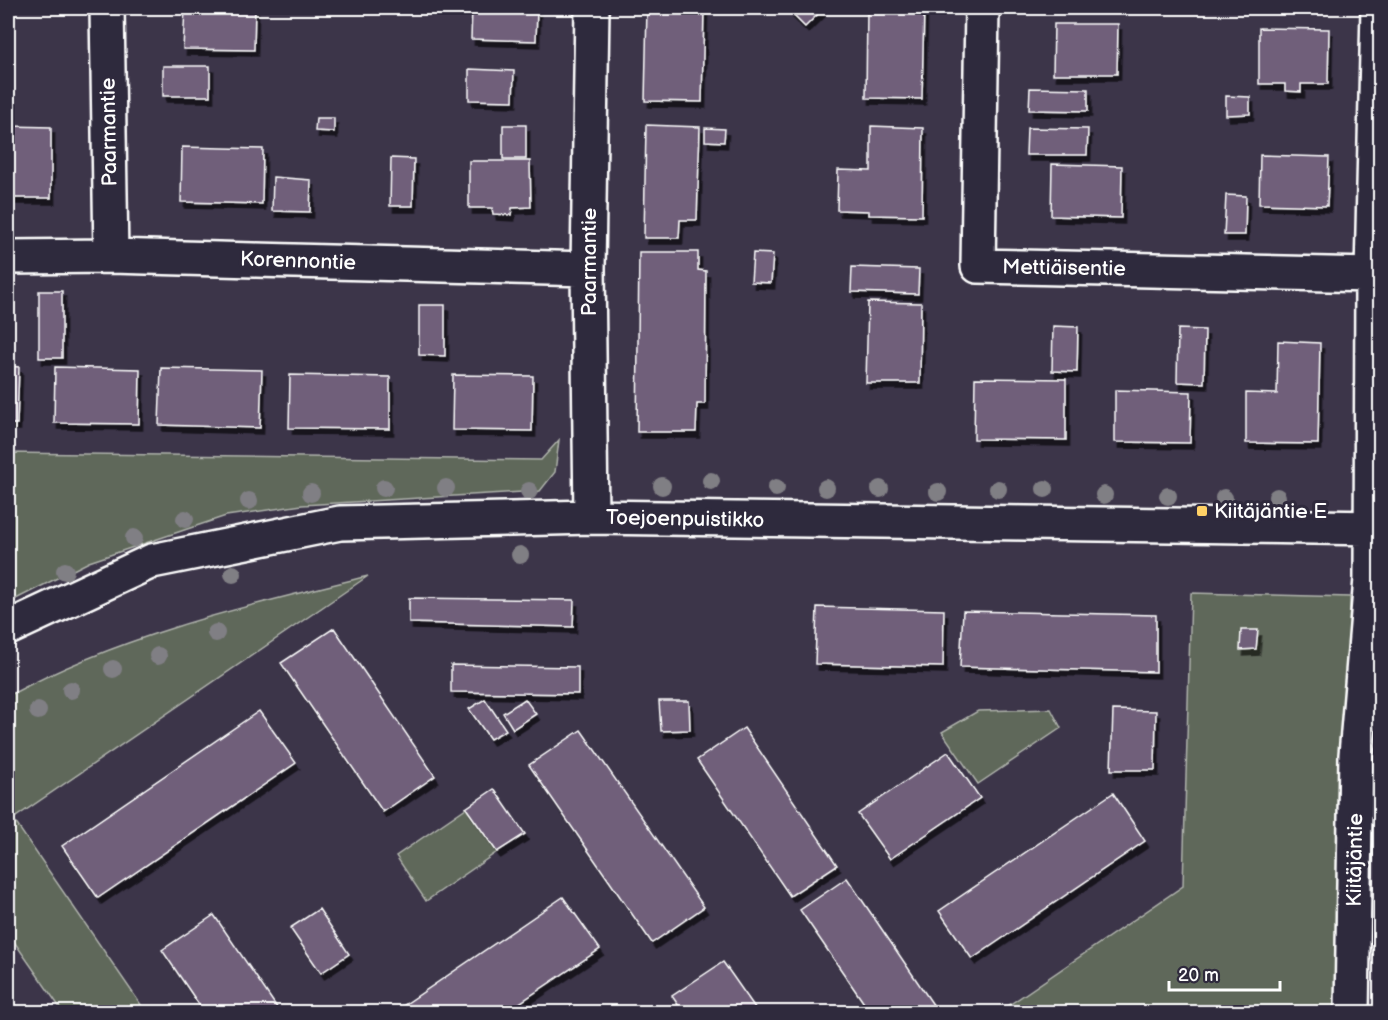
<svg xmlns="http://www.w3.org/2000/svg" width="1388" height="1020" viewBox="0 0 1388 1020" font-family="'Balsamiq Sans',sans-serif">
  <defs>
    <filter id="shadow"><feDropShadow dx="3.5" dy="6" stdDeviation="0" flood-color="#0009"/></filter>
  </defs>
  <rect width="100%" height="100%" fill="#3c3549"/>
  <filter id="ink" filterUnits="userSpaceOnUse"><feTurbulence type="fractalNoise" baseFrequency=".0167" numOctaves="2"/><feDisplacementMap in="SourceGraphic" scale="12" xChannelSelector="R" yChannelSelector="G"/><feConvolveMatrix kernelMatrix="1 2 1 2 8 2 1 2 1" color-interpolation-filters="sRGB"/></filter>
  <g filter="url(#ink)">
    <path fill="#5f675a" stroke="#afb3ac" stroke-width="1.5" d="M559 440 555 472 540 491 302 505 226 516 89 562 8 603V453L541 460Z
      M368 576 13 819 146 1012H63L8 933V696C120 635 245 606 368 576Z
      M1191 593 1350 597 1344 883 1346 1012H999L1183 886Z
      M1051 709 1061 728 978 784 942 732 978 711Z
      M466 808 497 852 426 901 396 856Z"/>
    <path fill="#6f5f7a" stroke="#fff" stroke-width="1.5" filter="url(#shadow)" d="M185 8H255L254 50 183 49Z
      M472 8H537L536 41 471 39Z
      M647 8H704L702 102 645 101Z
      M795 8H819L822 10 805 27 790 12Z
      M867 8H924L922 99 866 98Z
      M1054 24H1118L1117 74H1053Z
      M1259 28 1329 29 1328 84H1301V92L1285 91V84H1259Z
      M163 66H210V96H163Z
      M469 69 514 71 513 101 469 100Z
      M1030 88 1088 89V111L1029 110Z
      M1226 96 1250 97V114L1226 115Z
      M316 118H334V132L315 131Z
      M503 125H526V159H503Z
      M646 125 700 127 697 220H680L679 238H644Z
      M8 126 51 127V198H8Z
      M871 126 923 128 922 216 869 215V211L837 210 838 170 871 171Z
      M705 128 725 129 724 142 705 141Z
      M1027 128 1088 129 1087 155H1026Z
      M182 147 263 149 262 204 181 202Z
      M1260 155 1329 157 1327 206 1259 204Z
      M391 158 414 159 413 206H390Z
      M469 161H530L531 207 512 208 511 215 493 214 492 208H469Z
      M1052 164 1122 166 1121 218 1051 216Z
      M273 177 311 180 310 212 272 211Z
      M1226 195 1246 196 1245 235H1224Z
      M639 252H698V270L706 271 705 404H697L696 432H637Z
      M753 253 773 254 771 283 751 282Z
      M852 267 919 269 918 294 851 292Z
      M39 291H62V358H39Z
      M868 302 921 303 920 383H866Z
      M419 305H445V356L419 355Z
      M1053 326 1078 327 1077 372 1052 371Z
      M1178 329 1205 330 1204 383 1177 382Z
      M1278 341 1320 343 1318 444 1246 443V393L1277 394Z
      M8 366 19 367 17 424H8Z
      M55 367 140 369 139 424 54 423Z
      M161 368 262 370 260 428 159 425Z
      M290 375 390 377V429L289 428Z
      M453 375 533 376 532 431 452 430Z
      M975 378 1066 379V440L974 439Z
      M1115 390 1191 392 1190 443 1115 442Z
      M409 598 574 600 573 627 409 623Z
      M817 607 944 610 943 667 815 664Z
      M963 611 1156 615V672L960 667Z
      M334 628 435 776 383 812 281 663Z
      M1241 630H1258L1256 649 1240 650Z
      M451 665 578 667V694L451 692Z
      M485 699 506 730 490 739 469 709Z
      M525 699 536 714 513 729 503 713Z
      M659 701H689L690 730 661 731Z
      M1113 710 1156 711 1155 770H1111Z
      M259 711 296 763 98 898 62 846Z
      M744 728 837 865 790 896 697 760Z
      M581 730 704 907 652 943 529 765Z
      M948 752 980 798 890 859 858 814Z
      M494 789 525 834 497 852 466 808Z
      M1113 793 1145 841 972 959 939 911Z
      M847 878 938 1012H870L800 910Z
      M563 897 600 949 506 1012H394Z
      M319 909 349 954 321 973 290 928Z
      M214 915 280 1012H204L162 950Z
      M723 962 758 1012H683L672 996Z"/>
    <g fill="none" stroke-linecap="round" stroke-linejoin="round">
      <g stroke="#fff" stroke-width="38">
        <path id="street" d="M107 8 111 256
          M982 8 978 266 1372 275
          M8 257 111 256 588 269
          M591 517 588 269 592 8
          M8 628 152 561 340 523 591 517 1380 528
          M1352 1012 1356 755 1371 579 1372 275 1378 8"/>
      </g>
      <use href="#street" stroke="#2f2a3d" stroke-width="33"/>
    </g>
    <g fill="#807f84">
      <circle cx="711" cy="481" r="9"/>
      <circle cx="662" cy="486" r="9"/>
      <circle cx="384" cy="488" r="9"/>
      <circle cx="446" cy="488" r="9"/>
      <circle cx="776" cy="488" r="9"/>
      <circle cx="826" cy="488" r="9"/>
      <circle cx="880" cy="489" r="9"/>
      <circle cx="998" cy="489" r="9"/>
      <circle cx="1045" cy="489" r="9"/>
      <circle cx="529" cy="491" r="9"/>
      <circle cx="938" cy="492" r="9"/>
      <circle cx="311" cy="493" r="9"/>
      <circle cx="1104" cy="495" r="9"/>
      <circle cx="1168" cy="496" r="9"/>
      <circle cx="1277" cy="497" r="9"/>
      <circle cx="1224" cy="498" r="9"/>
      <circle cx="249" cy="501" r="9"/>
      <circle cx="185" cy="519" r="9"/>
      <circle cx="134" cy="538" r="9"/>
      <circle cx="520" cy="555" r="9"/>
      <circle cx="65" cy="571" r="9"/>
      <circle cx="233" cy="574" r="9"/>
      <circle cx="216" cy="633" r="9"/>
      <circle cx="158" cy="656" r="9"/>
      <circle cx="113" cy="669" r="9"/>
      <circle cx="71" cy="690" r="9"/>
      <circle cx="38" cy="711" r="9"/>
    </g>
  </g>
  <rect fill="#ffd166" stroke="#2f2a3d" stroke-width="2" x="1196" y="505" width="12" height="12" rx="3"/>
  <g text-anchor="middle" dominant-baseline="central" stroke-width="6" stroke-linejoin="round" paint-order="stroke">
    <g font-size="21" fill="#fff" stroke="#2f2a3d">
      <text transform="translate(109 132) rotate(-91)">Paarmantie</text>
      <text transform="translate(298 261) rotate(2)">Korennontie</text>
      <text transform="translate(589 262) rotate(-90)">Paarmantie</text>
      <text transform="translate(1064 268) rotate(1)">Mettiäisentie</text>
      <text transform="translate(685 519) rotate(1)">Toejoenpuistikko</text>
      <text transform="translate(1355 860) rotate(-89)">Kiitäjäntie</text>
    </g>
    <g font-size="21" fill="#fff" stroke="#2f2a3d" text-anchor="start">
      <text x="1214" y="511">Kiitäjäntie E</text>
    </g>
  </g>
  <rect width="1388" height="1020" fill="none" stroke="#2f2a3d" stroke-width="30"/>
  <rect x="15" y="15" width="1358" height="990" fill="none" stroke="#fff" stroke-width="2" filter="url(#ink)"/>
  <path d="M1169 981v9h111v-9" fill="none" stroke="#ffffff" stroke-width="3"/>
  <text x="1178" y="981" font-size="18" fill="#ffffff" stroke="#2f2a3d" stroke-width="4.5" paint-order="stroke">20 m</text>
</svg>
